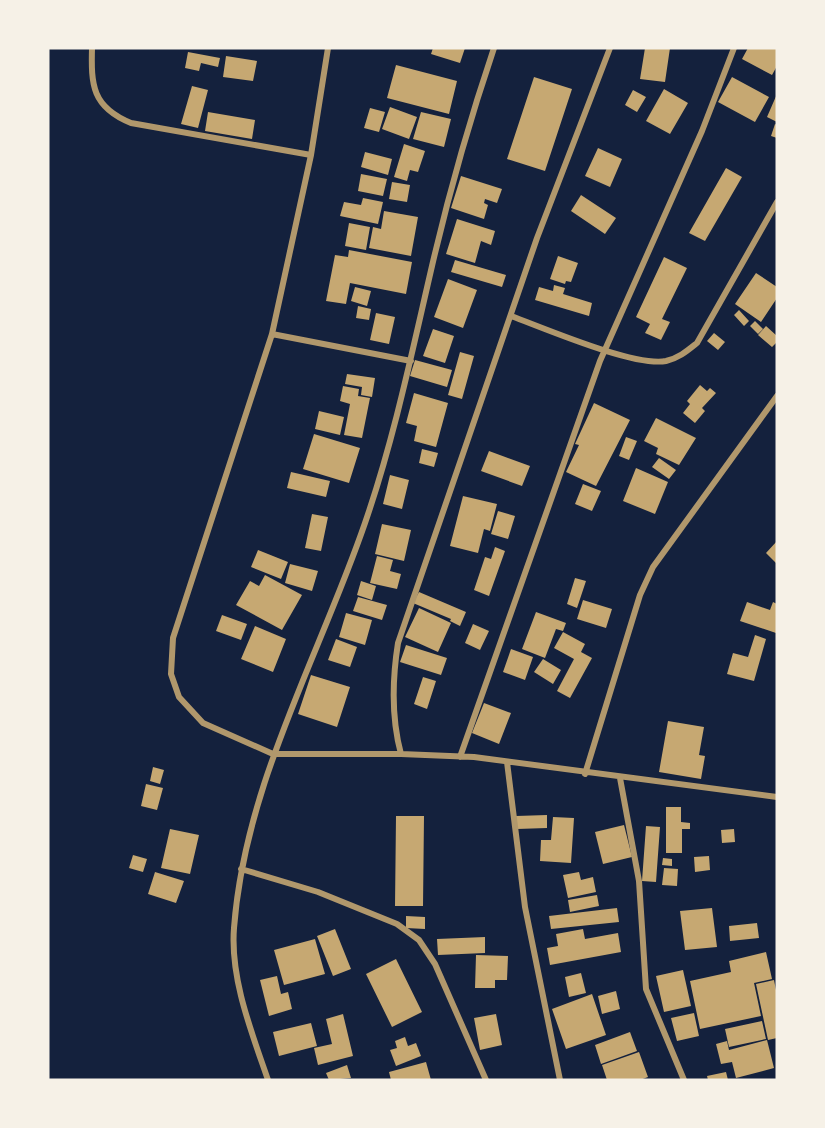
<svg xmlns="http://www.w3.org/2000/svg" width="825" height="1128" viewBox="0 0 825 1128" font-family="Montserrat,sans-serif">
  <rect width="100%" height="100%" fill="#14213d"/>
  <path fill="#c6a872" d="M433 48H465L460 63 431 54Z
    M645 48H670L665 82 640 79Z
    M748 48H777V66L772 75 742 59Z
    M188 52 220 58 218 67 201 63 199 71 185 68Z
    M226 56 257 61 253 81 223 77Z
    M396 65 457 81 449 114 387 98Z
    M534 77 572 89 545 171 507 159Z
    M732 77 769 97 755 122 718 102Z
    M192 86 208 90 198 128 181 124Z
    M664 89 688 103 670 134 646 121Z
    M633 90 646 97 637 112 625 105Z
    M777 94V122L767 117Z
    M390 107 417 117 409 139 382 129Z
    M370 108 385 112 379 132 364 128Z
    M208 112 255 120 252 139 205 131Z
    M421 112 451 119 444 147 413 139Z
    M775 124 777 125V138L771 136Z
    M404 144 425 151 418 172 410 170 407 181 394 177Z
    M598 148 622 159 610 187 585 176Z
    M365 152 392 159 388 175 361 167Z
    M726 168 742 177 705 241 689 233Z
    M361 174 387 179 383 196 358 191Z
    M461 176 502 189 497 203 485 199 484 203 488 205 484 219 451 208Z
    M392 182 410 185 407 202 389 199Z
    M581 195 616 218 605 234 571 211Z
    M363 198 383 202 378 224 340 216 344 202 361 205Z
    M384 211 418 217 411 256 369 248 373 227 381 229Z
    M457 219 495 231 491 245 481 241 475 263 446 254Z
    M349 223 370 227 366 250 345 246Z
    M349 250 412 262 406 294 350 283 346 304 326 301 335 255 348 257Z
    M558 256 578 263 571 282 566 281 565 284 550 279Z
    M664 257 687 268 662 319 670 322 661 340 645 333 650 324 636 317Z
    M455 260 506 275 502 287 451 272Z
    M756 273 777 287V298L761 322 735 304Z
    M448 279 477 290 463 328 434 317Z
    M554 285 565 288 563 294 592 303 589 316 535 300 539 287 553 291Z
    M355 287 371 291 367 306 351 301Z
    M358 306 371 309 369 320 356 318Z
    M739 310 749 321 744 326 734 315Z
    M376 313 395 317 389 344 370 340Z
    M755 321 763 329 758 334 750 326Z
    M766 326 777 336V342L772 347 758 335Z
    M433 329 454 336 445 363 423 356Z
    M714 333 725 342 718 350 707 341Z
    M460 352 474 356 462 399 448 395Z
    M415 360 452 370 447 387 410 376Z
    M347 374 375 378 372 397 361 395 362 387 345 384Z
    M700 385 707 391 710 388 716 393 702 408 705 411 695 423 683 413 690 404 687 401Z
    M343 386 359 389 358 396 370 398 362 438 344 435 350 404 340 401Z
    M414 393 448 403 436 447 414 441 417 426 406 423Z
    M594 403 630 420 596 486 566 472 579 445 575 444Z
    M319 411 344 417 340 435 315 429Z
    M656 418 696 438 679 465 656 454 658 448 644 441Z
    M314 434 360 448 349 483 303 469Z
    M626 437 637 441 629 460 619 456Z
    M422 449 438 453 434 467 419 463Z
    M489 451 530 466 522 486 481 471Z
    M659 458 676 470 669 479 652 467Z
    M636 468 668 482 655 514 623 501Z
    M291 472 330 481 326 497 287 488Z
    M390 475 409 480 402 509 383 504Z
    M583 484 601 491 592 511 575 504Z
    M463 496 497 504 490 531 484 529 478 553 450 546Z
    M498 511 515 516 508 539 491 534Z
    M312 514 328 517 321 551 305 548Z
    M382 524 411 530 404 561 375 554Z
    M777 541V564L766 553Z
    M495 547 505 551 489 596 474 590 485 557 491 559Z
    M258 550 288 562 281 579 251 567Z
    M377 556 393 560 390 571 401 574 397 589 370 583Z
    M290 564 318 571 312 591 285 583Z
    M265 575 302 595 282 630 236 605 250 581 259 586Z
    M575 578 586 581 577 608 567 604Z
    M361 581 376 586 372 600 357 595Z
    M419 592 466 612 460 626 450 621 451 619 413 603Z
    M358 597 387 605 382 620 353 611Z
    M583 600 612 609 606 628 577 619Z
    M747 602 770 610 773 602 777 604 776 633 740 621Z
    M419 608 451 623 438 652 405 637Z
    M536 612 566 623 563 631 556 629 545 658 522 649Z
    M346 613 372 620 365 645 339 637Z
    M222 615 247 624 241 640 216 631Z
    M473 624 489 631 480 650 465 643Z
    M255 626 286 639 273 672 241 659Z
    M563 632 585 644 581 652 592 658 570 698 557 691 574 659 554 648Z
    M755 635 766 639 754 681 727 674 733 653 748 657Z
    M336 639 357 647 350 667 328 660Z
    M406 645 447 658 441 675 400 662Z
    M511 649 533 657 525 680 503 672Z
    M543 659 561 670 553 684 534 672Z
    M311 675 350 687 337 727 298 714Z
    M423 677 436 681 427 709 414 704Z
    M484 703 511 713 499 744 472 733Z
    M668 721 704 727 699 755 705 756 701 779 659 772Z
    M153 767 164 770 160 784 150 781Z
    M146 784 163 788 157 810 141 806Z
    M666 807H681V822L690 823V829H682V853H666Z
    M547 815V828L517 829 516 816Z
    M396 816H424L423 906H395Z
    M553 817 574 818 571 863 540 861 541 840H551Z
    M624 825 632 857 603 864 595 832Z
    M646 826 660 827 656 882 642 881Z
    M170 829 199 835 190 874 161 868Z
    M734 829 735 842 722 843 721 830Z
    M133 855 147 859 143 872 129 868Z
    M709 856 710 870 695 872 694 857Z
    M663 858 672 859V866L662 865Z
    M664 868 678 869 677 886 662 885Z
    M155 872 184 881 176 903 148 894Z
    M579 872 581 880 593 877 596 892 568 898 563 875Z
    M597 895 599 906 570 912 568 900Z
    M617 908 619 922 551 929 549 916Z
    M712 908 717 947 685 950 680 911Z
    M406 916 425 917V929L406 928Z
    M757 923 759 938 730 941 729 926Z
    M335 929 351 969 333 976 317 936Z
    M583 929 585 939 618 933 621 952 550 965 547 948 558 946 556 934Z
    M485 937V953L438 955 437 939Z
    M315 939 325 974 284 985 274 950Z
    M766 952 772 979 754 983 761 1016 700 1029 690 981 731 972 729 961Z
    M476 955 508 956 507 980H495V988H475Z
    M396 959 422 1012 392 1027 366 974Z
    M683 970 691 1006 664 1012 656 976Z
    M581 973 586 993 569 997 565 977Z
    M277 976 281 994 288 992 292 1009 269 1016 260 980Z
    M774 980 777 995V1038L768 1040 756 984Z
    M616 991 620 1009 602 1014 598 996Z
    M592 994 606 1035 566 1049 552 1009Z
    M694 1013 699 1036 677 1041 671 1018Z
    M343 1014 353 1056 318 1065 314 1048 332 1044 326 1019Z
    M496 1014 502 1045 480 1050 474 1018Z
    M762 1021 766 1039 729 1047 725 1029Z
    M311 1023 317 1046 279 1056 273 1032Z
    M630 1032 637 1051 601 1064 595 1045Z
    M405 1037 408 1046 416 1043 421 1056 396 1066 390 1050 397 1048 395 1041Z
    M767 1040 774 1068 736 1078 732 1062 721 1064 716 1044 727 1041 729 1050Z
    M639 1052 648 1077 640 1080H607L602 1065Z
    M426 1062 431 1080H391L389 1072Z
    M347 1065 351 1078 329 1080 326 1073Z
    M726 1072 728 1080H708L707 1076Z"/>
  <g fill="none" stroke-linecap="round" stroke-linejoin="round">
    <path stroke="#b1986c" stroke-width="6" d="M92 48C91 85 92 107 131 123L311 155
      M328 48 311 155 272 334 173 638 171 674 179 697 203 723 273 754H401L474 757 777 797
      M511 316C544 328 634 367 666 361 679 358 687 351 697 343L777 202
      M272 334 411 361
      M401 754C391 717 392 681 398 643L537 238 610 48
      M460 757 600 361 702 131 734 48
      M507 762 525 907 560 1080
      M585 774 640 595 653 567 777 396
      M620 778 639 881 646 989 684 1080
      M241 869 318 892 397 924 419 940 435 964 486 1080
      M268 1080C252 1033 230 979 234 928 245 784 319 657 365 523 394 439 412 352 432 266 449 193 470 119 494 48"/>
  </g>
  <rect width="825" height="1128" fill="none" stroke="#f6f1e7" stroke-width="99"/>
</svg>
